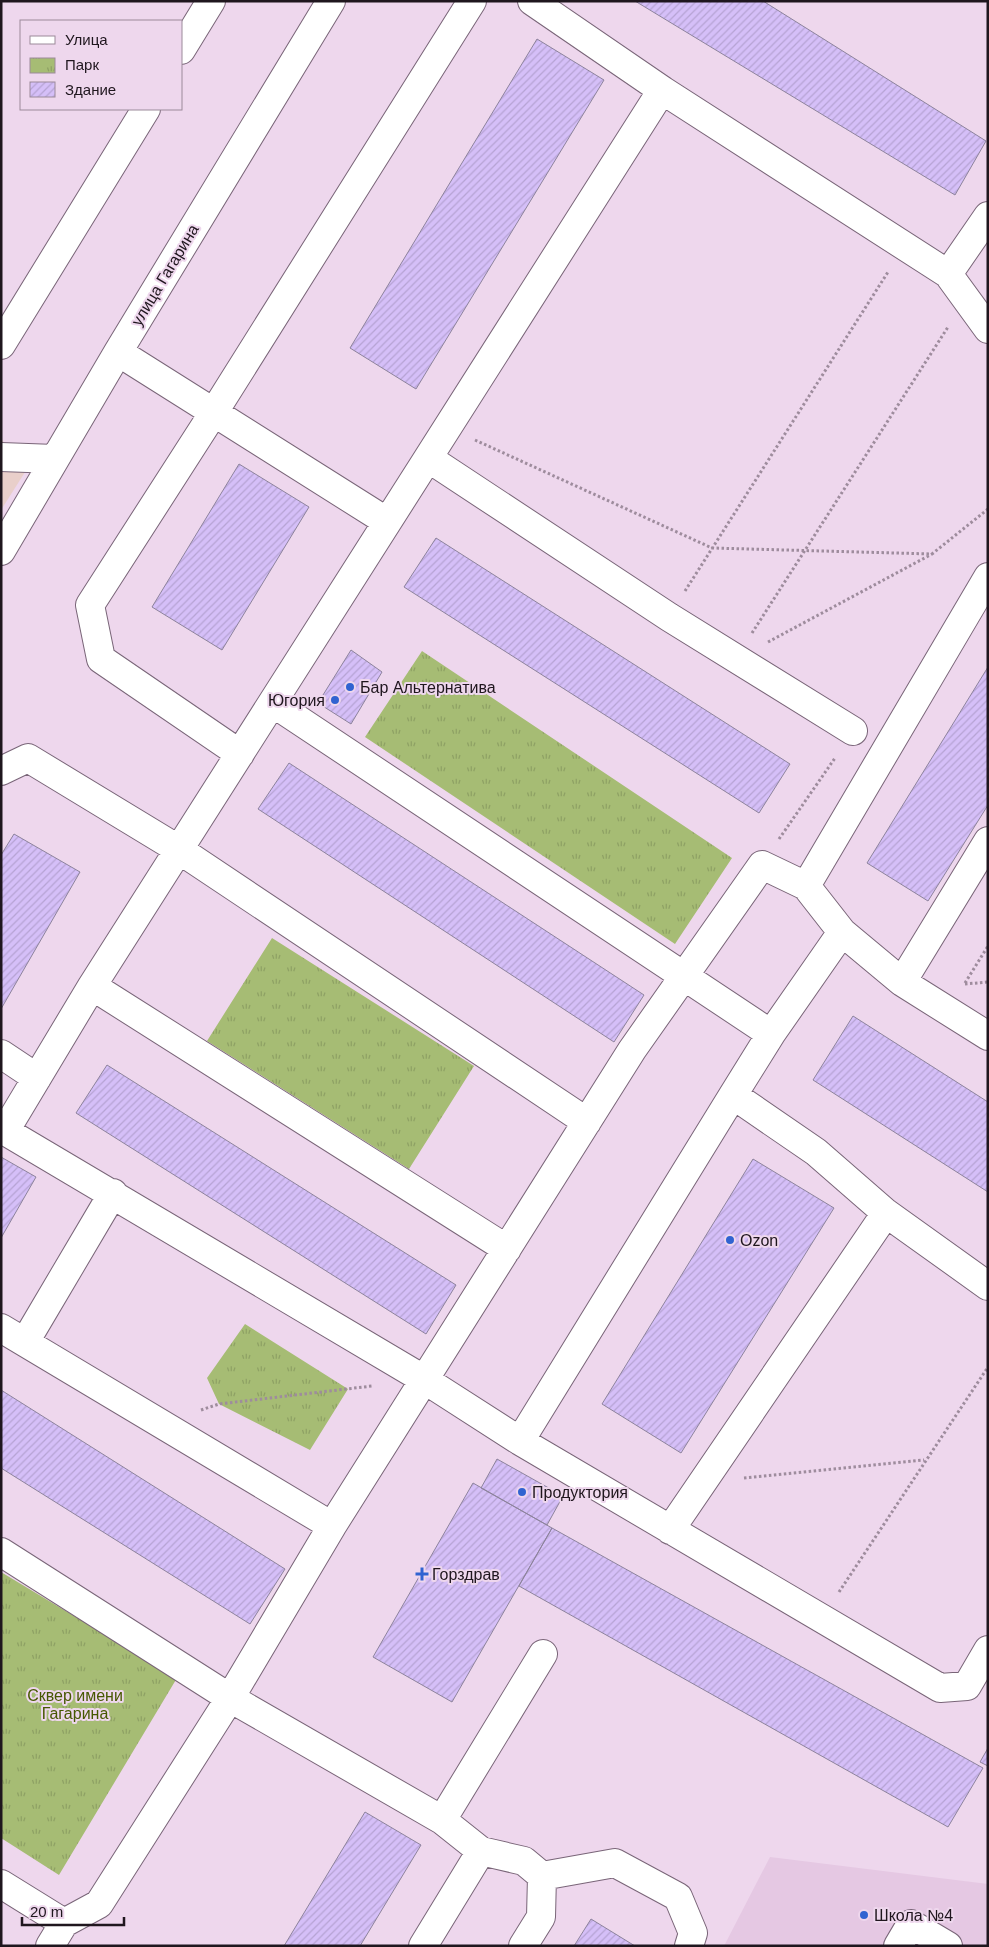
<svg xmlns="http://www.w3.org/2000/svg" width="989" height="1947" viewBox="0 0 989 1947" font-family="Arial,sans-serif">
  <defs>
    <pattern id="park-tufts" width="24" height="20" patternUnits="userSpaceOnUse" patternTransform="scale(1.25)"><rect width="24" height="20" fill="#a6bc74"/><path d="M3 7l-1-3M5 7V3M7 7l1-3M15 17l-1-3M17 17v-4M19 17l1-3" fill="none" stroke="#8ea164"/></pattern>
    <pattern id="building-hatch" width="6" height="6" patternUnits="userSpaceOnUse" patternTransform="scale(1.25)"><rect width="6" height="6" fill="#d5bff8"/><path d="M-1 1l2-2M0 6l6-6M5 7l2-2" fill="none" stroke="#b6a3d4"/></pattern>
  </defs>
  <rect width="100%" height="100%" fill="#eed7ed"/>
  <path fill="#e5c8e3" d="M770 1857 988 1884V1946H724Z"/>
  <path fill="#e9cfca" d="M1 439 27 469 1 510Z"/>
  <path fill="url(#park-tufts)" d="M422 651 732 858 675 944 365 737Z
    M272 938 474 1066 409 1169 207 1041Z
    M245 1324 348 1389 310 1450 219 1404 207 1378Z
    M1 1572 177 1678 59 1875 1 1838Z"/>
  <path fill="url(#building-hatch)" stroke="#8d839c" d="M635 1H763L986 141 955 195Z
    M537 39 604 80 416 389 350 348Z
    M239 464 309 507 222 650 152 607Z
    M436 538 790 764 759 813 404 587Z
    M351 650 382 672 351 724 318 703Z
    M988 667V805L928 901 867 863Z
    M289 763 644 995 614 1042 258 809Z
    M14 834 80 872 1 1009V855Z
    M853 1016 988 1102V1192L813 1080Z
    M107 1065 456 1285 426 1334 76 1113Z
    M1 1157 36 1177 1 1238Z
    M753 1159 834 1208 681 1453 602 1404Z
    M1 1390 285 1569 250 1624 1 1468Z
    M497 1459 563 1496 547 1525 481 1488Z
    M473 1483 552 1528 452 1702 373 1657Z
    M552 1528 983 1768 948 1827 519 1586Z
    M988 1748V1766L980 1762Z
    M365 1812 421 1845 360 1946H284Z
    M591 1919 635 1946H574Z"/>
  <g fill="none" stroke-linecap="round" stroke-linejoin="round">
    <g stroke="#796578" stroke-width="30">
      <path id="minor" d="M532 1 662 90 428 458 669 617 853 731
        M181 50 211 1
        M662 90 948 274 988 329
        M948 274 988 216
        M1 345 146 109
        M118 352 386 521
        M1 457 55 459
        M428 458 92 986 507 1249
        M1 551 118 352 331 1
        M273 703 771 1034
        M240 754 101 659 90 605 214 412 472 1
        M1 771 28 758 178 849 587 1122
        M806 886 988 577
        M902 982 988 841
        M1 1054 37 1078
        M733 1095 816 1152 886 1213 988 1286
        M1 1128 5 1131 92 986
        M5 1131 425 1380 520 1441 940 1688 967 1686 988 1650
        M1 1328 332 1526
        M25 1342 113 1193
        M520 1441 733 1095 771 1034 842 932
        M670 1530 886 1213
        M1 1552 230 1698 442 1820 543 1654
        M481 1851 524 1861 542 1876 541 1917 523 1946
        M542 1876 615 1863 678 1897 693 1933 689 1946
        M1 1884 64 1923 99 1904 230 1698 332 1526 632 1050 762 865 806 886 842 932 902 982 988 1036
        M50 1946 64 1923
        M423 1946 481 1851 442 1820
        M898 1946 911 1924 948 1946"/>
    </g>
    <path stroke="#9e8c9d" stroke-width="3" stroke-dasharray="2.5 2.5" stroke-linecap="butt" d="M475 440 712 548 932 554 988 509
      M685 591 888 272
      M752 633 948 327
      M768 642 932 554
      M779 839 835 758
      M965 983 988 946
      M965 984 988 982
      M201 1410 219 1404 372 1386
      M744 1478 924 1460
      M839 1592 988 1367"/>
    <use href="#minor" stroke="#fff" stroke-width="28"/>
  </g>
  <g fill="#3063d1" stroke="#eed7ed" stroke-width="2">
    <circle cx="350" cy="687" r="5"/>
    <circle cx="335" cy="700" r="5"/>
    <circle cx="730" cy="1240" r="5"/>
    <circle cx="522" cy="1492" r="5"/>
    <path d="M419.5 1566.5h5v5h5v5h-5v5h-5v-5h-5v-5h5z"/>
    <circle cx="864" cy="1915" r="5"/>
  </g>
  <g text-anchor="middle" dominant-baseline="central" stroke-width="4" stroke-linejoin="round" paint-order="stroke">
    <g font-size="16" fill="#1f161e" stroke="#eed7ed">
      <text transform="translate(165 275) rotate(-59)">улица Гагарина</text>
    </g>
    <g font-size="16" fill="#1f161e" stroke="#eed7ed" text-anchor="start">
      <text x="360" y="687">Бар Альтернатива</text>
      <text x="325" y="700" text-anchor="end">Югория</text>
      <text x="740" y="1240">Ozon</text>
      <text x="532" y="1492">Продуктория</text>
      <text x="432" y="1574">Горздрав</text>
      <text x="874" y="1915">Школа №4</text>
    </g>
    <g font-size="16" fill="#465801" stroke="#eed7ed">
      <text x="75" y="1695">Сквер имени<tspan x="75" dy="18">Гагарина</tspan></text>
    </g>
  </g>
  <rect width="989" height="1947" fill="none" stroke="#1f161e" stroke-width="5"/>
  <rect x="20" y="20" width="162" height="90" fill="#eed7ed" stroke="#9b8a9a"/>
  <rect x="30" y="36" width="25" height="8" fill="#ffffff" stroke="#9b8a9a"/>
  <text x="65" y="45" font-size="15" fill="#1f161e">Улица</text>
  <rect x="30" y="58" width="25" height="15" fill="url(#park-tufts)" stroke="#9b8a9a"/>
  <text x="65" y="70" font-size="15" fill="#1f161e">Парк</text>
  <rect x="30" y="82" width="25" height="15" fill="url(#building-hatch)" stroke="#9b8a9a"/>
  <text x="65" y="95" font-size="15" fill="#1f161e">Здание</text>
  <path d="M22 1917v8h102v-8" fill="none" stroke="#1f161e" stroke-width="2.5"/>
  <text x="30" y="1917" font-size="15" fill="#1f161e" stroke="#eed7ed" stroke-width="4" paint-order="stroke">20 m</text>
</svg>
